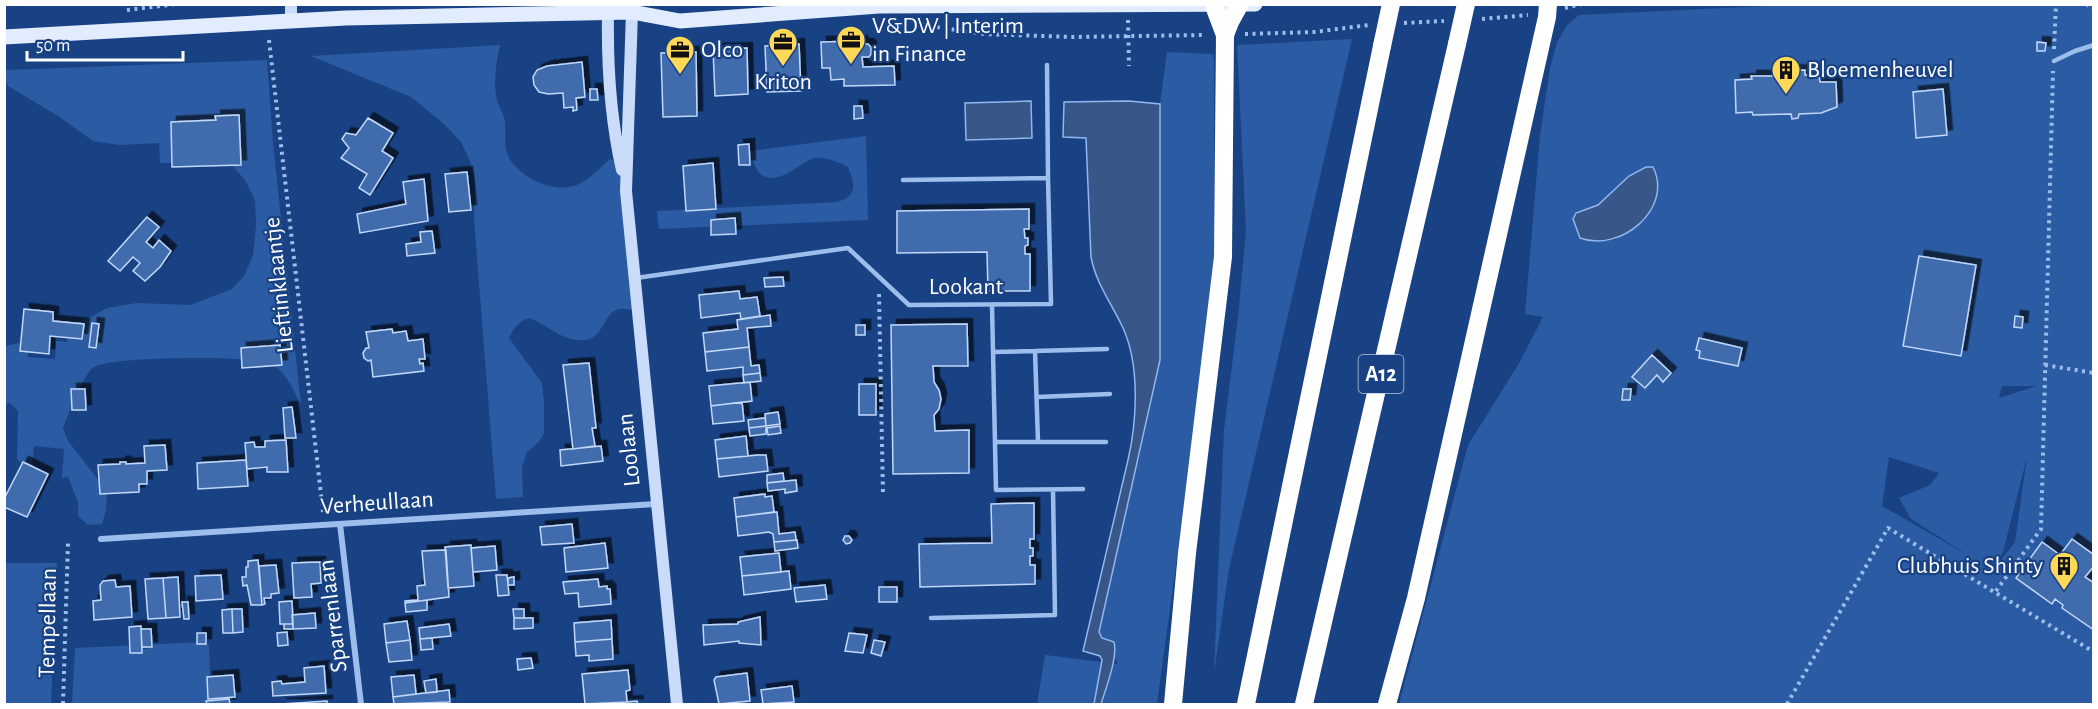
<svg xmlns="http://www.w3.org/2000/svg" width="2098" height="709" viewBox="0 0 2098 709" font-family="'Alegreya Sans',sans-serif">
  <defs>
    <filter id="shadow"><feDropShadow dx="5.5" dy="-5.5" stdDeviation="0" flood-color="#0009"/></filter>
  </defs>
  <rect width="100%" height="100%" fill="#184284"/>
  <path fill="#2b5ba3" fill-rule="evenodd" d="M1804 4 2093 5V704H1399L1468 445 1518 365 1543 317 1525 314 1540 135 1550 68 1557 42 1567 25 1579 15ZM1646 167H1653L1616 239C1603 241 1592 243 1580 238L1573 219C1583 205 1586 213 1597 205 1616 193 1624 176 1646 167ZM1652 355 1671 373 1664 381 1657 375 1644 388 1632 376ZM2002 386H2036L1999 398ZM1889 457 1939 473 1930 485 1899 498 1911 519 1968 555 1882 506ZM2027 457 2015 542 1993 570 2003 552Z
    M1352 39 1229 569 1214 673 1224 430 1238 317 1246 231 1237 45Z
    M500 45C496 64 493 81 497 100 499 107 504 114 505 121 506 131 504 144 507 153 516 177 554 194 577 185 590 179 600 168 610 159L620 163 638 311C633 310 625 308 619 309 603 313 604 337 586 340 564 343 548 325 529 318 518 322 514 327 509 338L542 383 544 401V433L539 442 527 452 522 467 523 497 496 499 474 220 475 179 470 161 461 142 444 124 411 97 311 56Z
    M1167 52 1213 54 1214 61 1215 281 1157 704H1037L1045 655 1118 664 1099 633 1160 360V104Z
    M267 60 273 143 301 405C293 390 288 374 272 364 256 355 110 356 94 367 82 375 69 414 63 428L68 441 107 491 106 510 102 524 88 525 78 516V502L68 477 62 478 64 449 34 446 32 469 24 466 17 459 18 411 10 403 5 404V346L29 341 28 357 55 359 56 341 67 342 68 327 89 318 107 308 137 303 190 305 232 289 244 276 253 255 256 225 255 200 245 180 229 162 160 163 159 143 120 145 93 141 58 116 8 86 5 81V70Z
    M866 136 868 220 659 229 657 211 837 202C858 196 855 184 848 167 837 162 823 155 811 159 802 163 795 170 786 174 764 185 754 172 751 151Z
    M5 563H57L51 704H5Z
    M205 642 209 646 211 704H72L75 648Z"/>
  <path fill="#385688" stroke="#90b7ef" stroke-width="1.5" d="M1031 101 1032 138 966 140 965 103Z
    M1129 101 1160 104V360L1099 632 1102 638 1114 642C1118 657 1106 688 1101 704H1094L1102 660 1100 656 1083 651 1128 460C1137 421 1140 365 1123 328 1112 304 1096 284 1091 257L1086 138 1063 137 1064 102Z
    M1646 167H1653C1674 209 1620 253 1580 238L1573 219 1576 213 1598 205 1629 176Z"/>
  <path fill="#416cae" stroke="#c2d8f9" stroke-width="1.5" filter="url(#shadow)" d="M862 41V44H868L871 47V54L869 57H862L863 67 894 66 895 85 844 86V79L831 80 830 68H822L821 42Z
    M2037 42 2046 43 2045 51H2037Z
    M799 44 801 91 767 92 765 46Z
    M747 48 748 94 715 96 713 49Z
    M696 52 697 116 663 117 661 53Z
    M582 62 585 97 576 98 577 110 573 111V107L564 108 563 93 548 94 539 92 534 85 533 77 537 70 547 66Z
    M1805 70V75H1819L1820 82H1836L1837 107 1821 113 1799 114 1798 118 1792 119 1791 114 1753 115 1752 112 1736 113 1735 80 1752 79 1751 76H1783V71Z
    M590 89H597L598 100H590Z
    M1943 89 1947 135 1916 138 1913 92Z
    M854 106H862L863 118 854 119Z
    M239 115 241 165 172 167 171 122 216 120 215 116Z
    M368 118 393 133 382 151 393 158 370 195 359 188 367 174 341 158 349 148 342 139 346 133 356 135Z
    M749 144 750 165H739L738 145Z
    M713 163 716 209 686 211 683 166Z
    M467 172 471 210 449 212 445 174Z
    M424 179 428 221 360 233 357 214 406 204 403 182Z
    M1029 209V229H1024L1025 238H1028V245L1025 246V254H1030V291H988L987 252 897 253V211Z
    M147 217 159 227 146 242 153 248 159 240 171 251 160 267 145 281 133 271 140 263 133 257 120 271 108 261Z
    M735 218 736 234 711 235V220Z
    M432 231 435 253 407 256 406 244 421 242 420 232Z
    M1919 256 1976 265 1961 356 1903 346Z
    M783 277 784 286 765 287 764 278Z
    M739 291 740 299 757 297 760 316 741 319 740 313 701 318 699 295Z
    M24 309 53 312V321L84 324 82 339 50 336 49 354 20 351Z
    M770 315 771 326 747 328 749 347 705 352 703 333 738 329 737 320Z
    M2015 316 2023 317 2022 328 2014 327Z
    M92 323 99 324 96 348 89 347Z
    M967 324 968 366H933L934 382 939 390 941 399 939 409 934 415 935 431 969 430V473L893 474 891 325Z
    M856 325H865V335H856Z
    M392 329 393 333 406 331 408 341 423 339 425 359H419L420 364 423 363 424 371 373 377 371 360 368 361 364 358 363 353 366 348H369L366 332Z
    M1699 338 1742 348 1738 366 1699 358 1700 351 1696 350Z
    M280 345 282 365 242 368 241 348Z
    M749 347 751 366 759 365 760 373 743 375V367L707 371 705 352Z
    M1652 355 1671 373 1663 382 1657 375 1645 388 1632 377Z
    M589 363 596 428H592L595 446 573 449 563 365Z
    M760 373 761 381 744 383 743 375Z
    M750 382 752 401 711 406 709 386Z
    M859 384H876V415H859Z
    M71 389H85L86 410H72Z
    M1623 389H1631L1630 400H1622Z
    M742 402 744 421 713 424 711 406Z
    M292 407 296 438H285L283 408Z
    M778 412 780 424 766 426 765 414Z
    M765 418 766 426 749 428 748 420Z
    M766 426V434L750 436 749 428Z
    M780 426 781 433 768 435 767 428Z
    M746 436 748 456 717 459 715 440Z
    M286 440 288 472H267V467L247 469 245 443 254 442 255 447H265V441Z
    M165 445 167 470 147 471V484H139V492L100 494 98 465 120 464V462H126V464L145 463 144 446Z
    M601 446 603 461 561 466 560 450Z
    M758 455H766L768 471 719 477 717 459Z
    M246 460 248 486 198 489 197 463Z
    M23 462 48 474 27 517 4 507V499Z
    M783 473 784 481 767 483V475Z
    M796 480 797 491 785 493V489L768 491 767 483Z
    M765 494V497L772 496 774 512 736 517 734 498Z
    M1034 503V539H1030V548H1033V556H1030V565H1035V584L920 587 919 544 992 543 991 504Z
    M777 512 779 534 795 532 796 540 774 542 773 534 769 532 738 536 736 517Z
    M572 524 574 543 542 545 540 527Z
    M845 536H849L852 540 850 543 846 544 843 540Z
    M2072 539 2094 555V566L2085 577 2094 583V630L2062 608 2063 605 2055 599 2052 604 2016 578 2042 542 2060 555Z
    M797 540 798 548 775 551 774 542Z
    M605 543 608 568 566 572 564 548Z
    M471 545 474 586 448 588 445 547Z
    M495 546 497 570 473 572 471 548Z
    M446 550 449 597 405 603V601L418 600 417 586 425 585 422 551Z
    M779 553 781 572 742 576 740 557Z
    M258 560 262 605H251L247 585 243 586 242 577H246V567H248V561Z
    M320 562 321 583 311 584 312 597 294 598 292 563Z
    M276 565 279 593 271 594V598H264L265 604 262 605 259 566Z
    M789 571 791 589 744 595 742 576Z
    M221 575 223 599 196 601 195 576Z
    M496 575H507L509 595 498 596Z
    M178 577 180 617 166 618 163 578Z
    M514 577V585H508V578Z
    M163 578 166 618 148 619 145 579Z
    M598 579 599 587 607 586V589H610L611 604 579 607 578 593 565 594 563 582Z
    M115 580 116 587 130 586 132 617 94 620 93 601 101 600 100 585 103 581Z
    M825 585 827 599 796 602 794 588Z
    M879 587H897V602H879Z
    M427 600V610L406 612 405 603Z
    M292 601 293 624H280L279 602Z
    M182 602H188L189 619H184Z
    M232 609H242L243 632 233 633Z
    M232 609 233 633H223L222 610Z
    M513 609H524V618H514Z
    M315 613 316 628 293 629 292 615Z
    M760 617 761 645 739 643V641L704 645 703 625 738 624V622Z
    M514 618H533V628L514 629Z
    M611 620 612 639 575 642 574 623Z
    M407 621 410 640 386 643 384 624Z
    M284 624H293V629H284Z
    M449 624 451 636 420 639 419 628Z
    M141 626 142 653H130L129 627Z
    M141 629H151L152 647H142Z
    M287 632 288 645 278 646 277 633Z
    M197 633H206V644H197Z
    M849 633 867 635 863 653 845 651Z
    M432 638 433 649 421 650 420 639Z
    M612 639 613 659 589 661V655L576 656 575 642Z
    M410 640 412 660 389 662 386 643Z
    M874 640 885 642 881 656 871 653Z
    M531 658 533 668 518 670 517 659Z
    M324 666 326 693 273 696 272 682 281 681 282 684 305 682 304 668Z
    M628 670 630 690 626 691 627 702 585 704 582 674Z
    M747 673 750 701 719 704 714 680 716 677Z
    M233 675 235 697 208 699 207 677Z
    M414 675 416 694 393 697 391 677Z
    M436 679 437 692 426 693 424 681Z
    M792 686 794 702 763 704 761 690Z
    M449 690 450 702 394 704 393 697Z
    M229 699 230 704H207L206 701Z
    M327 701V704H281Z
    M637 701 638 704H600L627 702Z"/>
  <g fill="none" stroke-linecap="round" stroke-linejoin="round">
    <path stroke="#9dbdec" stroke-width="4" stroke-dasharray="3 4.5" stroke-linecap="butt" d="M2086 4 2094 9
      M1565 8 1582 4
      M127 10 177 4
      M1482 19 1528 15
      M1128 20 1129 66
      M1404 23 1444 21
      M922 25 985 34 1071 37 1205 35
      M1245 34 1314 32 1369 25
      M269 40 323 512
      M2054 49 2056 4
      M879 294 883 494
      M2045 365 2094 373
      M1996 591 2041 529 2053 71
      M63 704 68 542
      M1787 704 1888 528 2094 652"/>
    <path stroke="#9dbdec" stroke-width="4.5" d="M2054 61 2075 51 2094 45
      M1047 65 1048 178
      M636 278 848 248 909 305 1051 304 1048 178 903 180
      M992 305 996 490 1083 489
      M993 352 1035 351
      M1037 397 1110 394
      M996 442H1106
      M1038 442 1035 351 1107 349
      M931 618 1055 615 1053 490"/>
    <path stroke="#9dbdec" stroke-width="6" d="M340 524 361 704
      M101 539 656 504"/>
    <path stroke="#cadcf9" stroke-width="12" d="M608 12C607 66 610 117 622 170
      M632 12 626 191 677 704
      M291 19V4"/>
    <path stroke="#e2ecff" stroke-width="15" d="M4 37 346 18 632 12 680 21 879 6 1255 4"/>
    <path stroke="#fff" stroke-width="18" d="M1214 6 1225 35
      M1173 704 1187 553 1223 257 1225 35 1230 22 1240 4
      M1246 704 1382 46
      M1304 704 1457 44
      M1387 704 1416 598 1547 17 1548 4"/>
    <path stroke="#fff" stroke-width="18" d="M1457 44 1466 4
      M1382 46 1391 4"/>
  </g>
  <defs>
    <g id="office-pin" transform="scale(1.5)"><path d="M0 17L-7.5 6A9.5 9.5 0 1 1 7.5 6Z" fill="#ffd858" stroke="#184284"/><path d="M-6-3h4V-5.5h4V-3h4V5H-6ZM-1-4.5V-3h2v-1.5ZM-6 0V1H6V0Z" fill="#111"/></g>
    <g id="building-pin" transform="scale(1.5)"><path d="M0 17L-7.5 6A9.5 9.5 0 1 1 7.5 6Z" fill="#ffd858" stroke="#184284"/><path d="M-4-6H4V6H1V3H-1V6H-4ZM-2.5-4.3h1.7v1.8h-1.7ZM.8-4.3h1.7v1.8H.8ZM-2.5-1h1.7V.8h-1.7ZM.8-1h1.7V.8H.8Z" fill="#111"/></g>
  </defs>
  <g fill-rule="evenodd">
    <use href="#office-pin" x="851" y="40"/>
    <use href="#office-pin" x="783" y="42"/>
    <use href="#office-pin" x="680" y="50"/>
    <use href="#building-pin" x="1786" y="70"/>
    <use href="#building-pin" x="2064" y="566"/>
  </g>
  <g text-anchor="middle" dominant-baseline="central" stroke-width="4.5" stroke-linejoin="round" paint-order="stroke">
    <rect fill="#184284" stroke="#bac6da" stroke-width="1.5" x="1358.5" y="355" width="45" height="38" rx="4.5"/>
    <g font-size="22" font-weight="bold" fill="#fff">
      <text x="1381" y="374">A12</text>
    </g>
    <g font-size="24" fill="#fff" stroke="#184284" text-anchor="start">
      <text x="872" y="26">V&amp;DW | Interim<tspan x="872" dy="28">in Finance</tspan></text>
      <text x="701" y="50">Olco</text>
      <text x="1807" y="70">Bloemenheuvel</text>
      <text x="783" y="82" text-anchor="middle">Kriton</text>
      <text x="2043" y="566" text-anchor="end">Clubhuis Shinty</text>
    </g>
    <g font-size="24" fill="#fff" stroke="#184284">
      <text transform="translate(279 285) rotate(-96)">Lieftinklaantje</text>
      <text x="966" y="287">Lookant</text>
      <text transform="translate(629 450) rotate(-96)">Loolaan</text>
      <text transform="translate(377 503) rotate(-4)">Verheullaan</text>
      <text transform="translate(333 616) rotate(-97)">Sparrenlaan</text>
      <text transform="translate(48 623) rotate(-89)">Tempellaan</text>
    </g>
  </g>
  <rect width="2098" height="709" fill="none" stroke="#ffffff" stroke-width="12"/>
  <path d="M27 51v9h156v-9" fill="none" stroke="#ffffff" stroke-width="3"/>
  <text x="36" y="51" font-size="18" fill="#ffffff" stroke="#184284" stroke-width="4.5" paint-order="stroke">50 m</text>
</svg>
